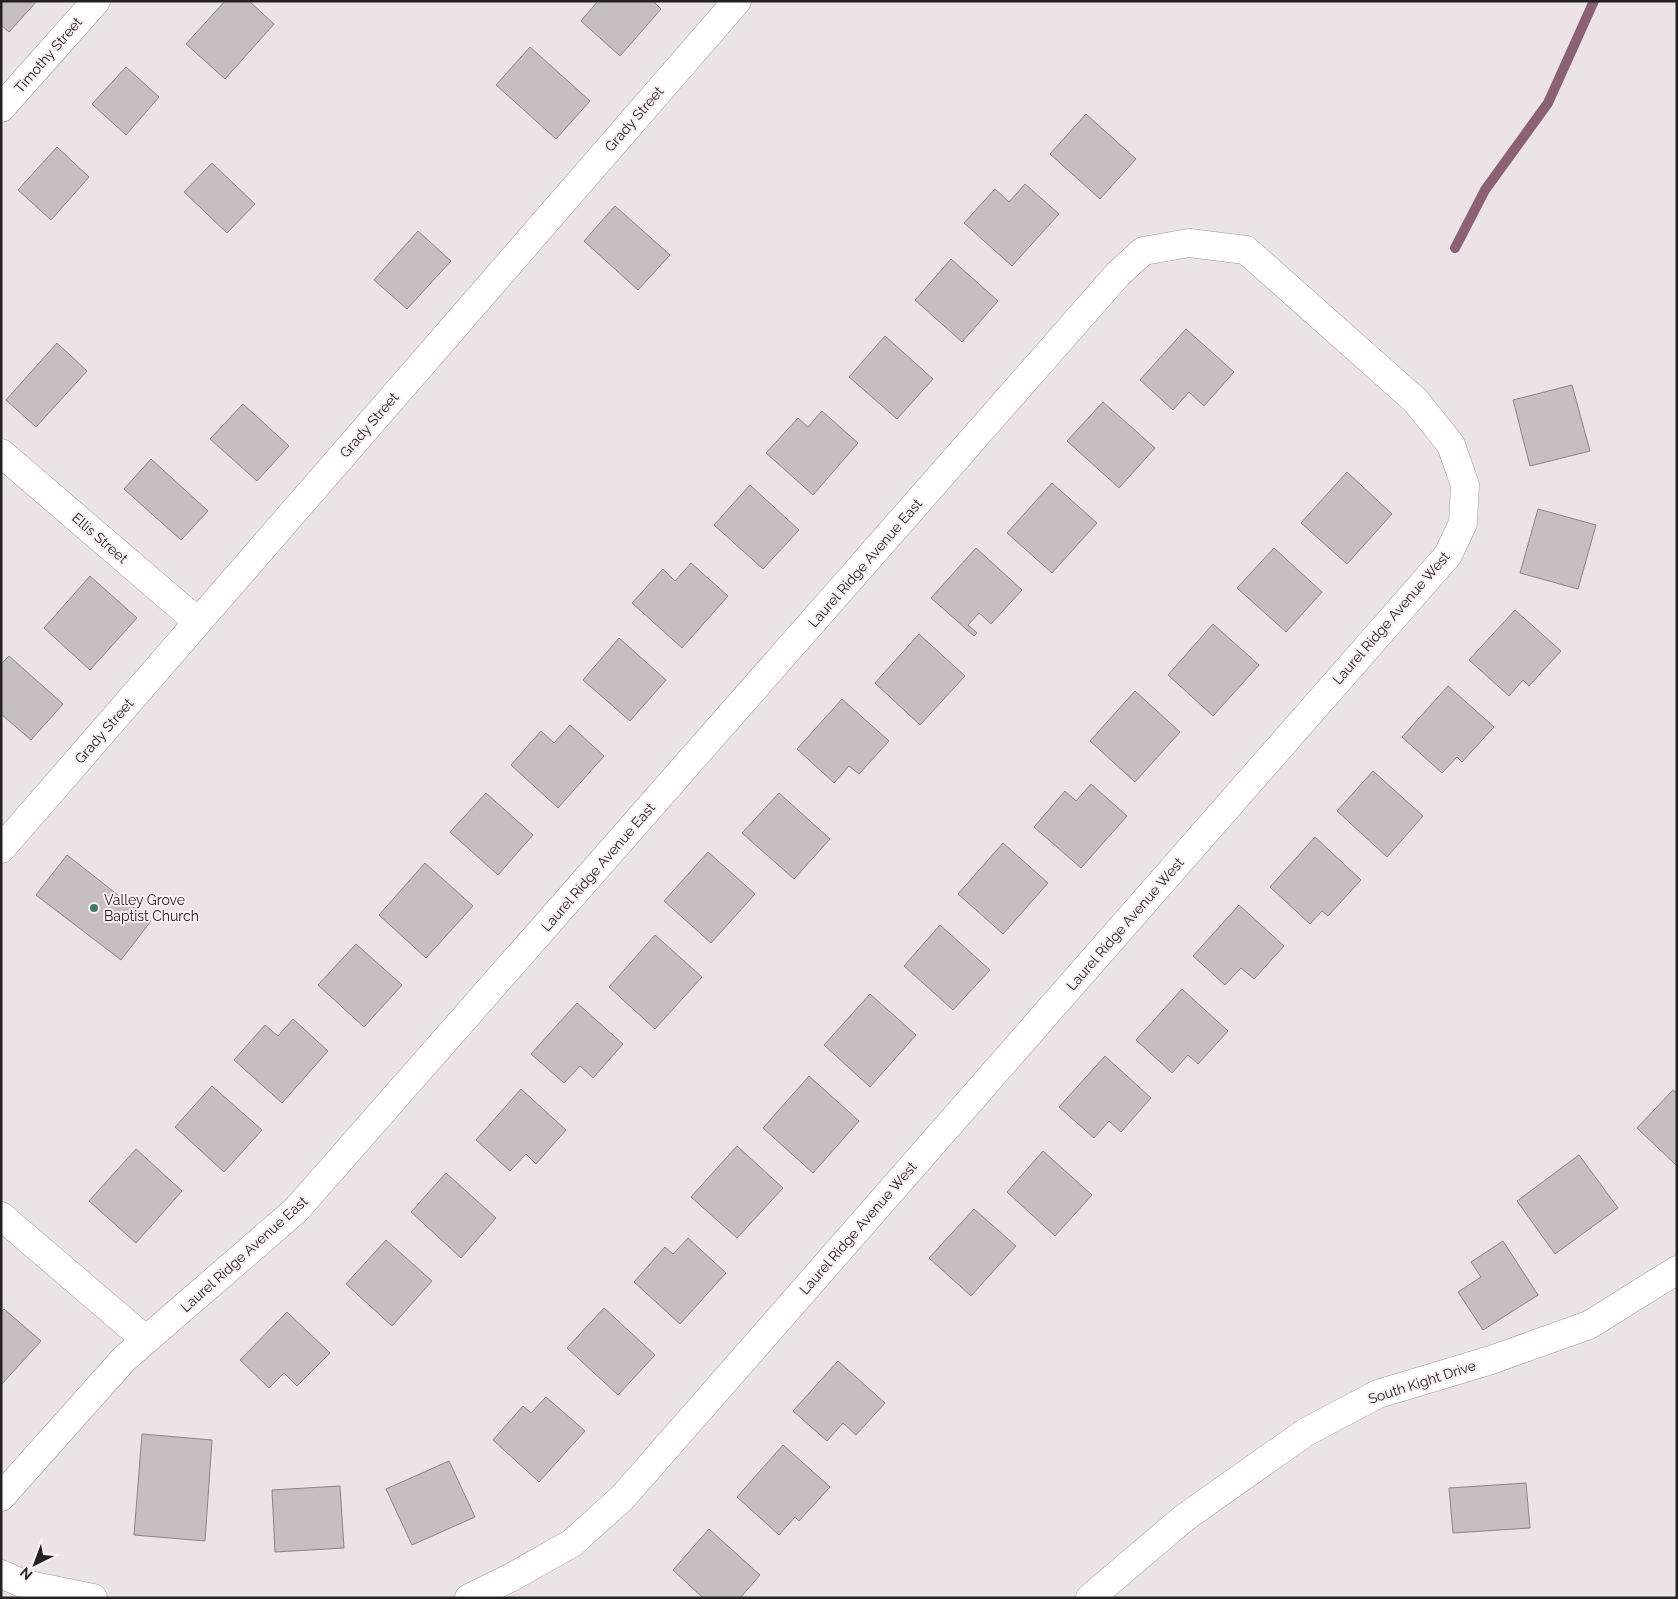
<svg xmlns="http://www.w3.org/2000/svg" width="1678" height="1599" viewBox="0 0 1678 1599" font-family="Raleway,sans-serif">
  <rect width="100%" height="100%" fill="#ebe3e6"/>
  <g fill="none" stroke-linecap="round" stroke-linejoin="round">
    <path stroke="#8c6075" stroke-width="10" d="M1455 248 1485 190 1548 103 1594 1"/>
  </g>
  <path fill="#c6bec1" stroke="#8b8487" d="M1 1H37L9 32 1 25Z
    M225 1H249L274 24 225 79 186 44Z
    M598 1H653L661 9 620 56 581 21Z
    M530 47 590 101 556 139 496 85Z
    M126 67 159 97 126 135 92 104Z
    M1086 114 1136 159 1100 199 1050 154Z
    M57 147 89 177 51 220 18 190Z
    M212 163 255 204 227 233 184 192Z
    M1025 184 1059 214 1012 266 964 223 995 189 1009 202Z
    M615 206 670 255 638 290 584 241Z
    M418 231 451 261 407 309 374 280Z
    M951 259 998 301 962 342 915 300Z
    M1186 329 1234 372 1204 406 1189 392 1173 410 1140 380Z
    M885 336 933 379 897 419 849 377Z
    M57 343 87 371 36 427 6 400Z
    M1572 385 1590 451 1530 466 1513 400Z
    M1103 402 1155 448 1119 488 1067 441Z
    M243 404 289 446 257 481 210 439Z
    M822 411 858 443 813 495 766 453 798 418 808 427Z
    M151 459 208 511 181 540 124 489Z
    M1347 472 1392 514 1347 564 1301 523Z
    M1052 483 1097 523 1052 573 1007 533Z
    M750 485 799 530 763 569 714 525Z
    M1538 509 1596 525 1578 589 1520 573Z
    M976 548 1022 590 991 624 979 613 968 625 977 633 974 636 931 598Z
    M1274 548 1322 592 1286 632 1237 588Z
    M691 563 728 596 682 648 632 603 663 569 675 581Z
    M90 576 137 618 90 670 44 628Z
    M1515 610 1561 651 1529 686 1523 680 1509 696 1469 660Z
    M1213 624 1259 665 1213 716 1168 675Z
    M919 634 965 676 920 725 875 683Z
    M619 638 666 680 630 721 583 680Z
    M9 656 63 704 31 740 1 714V664Z
    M1448 686 1494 727 1462 762 1457 757 1442 773 1402 737Z
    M1135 691 1180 732 1135 782 1090 741Z
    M842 699 889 741 859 774 849 766 834 783 797 749Z
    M570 725 604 756 558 808 511 765 541 731 554 743Z
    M1373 771 1423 816 1387 857 1337 811Z
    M1091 784 1127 816 1081 868 1034 827 1065 791 1076 801Z
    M486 793 533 835 498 875 450 832Z
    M779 793 830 839 794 879 742 833Z
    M1315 837 1361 880 1328 916 1322 911 1310 924 1270 887Z
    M1003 843 1048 883 1003 934 958 894Z
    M708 852 755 894 711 943 664 901Z
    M67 855 151 921 121 960 36 895Z
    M425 863 473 906 426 958 379 915Z
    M1239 905 1284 946 1254 979 1241 968 1225 985 1193 956Z
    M940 925 990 970 953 1010 904 966Z
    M655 935 702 977 655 1029 609 987Z
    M356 944 402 985 364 1027 318 985Z
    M1182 989 1228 1031 1198 1064 1188 1055 1172 1073 1136 1040Z
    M870 994 916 1035 870 1087 824 1045Z
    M577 1003 623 1044 593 1078 580 1066 564 1083 531 1054Z
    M293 1019 328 1051 282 1103 234 1060 265 1025 278 1036Z
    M1105 1056 1151 1098 1121 1132 1109 1121 1094 1138 1059 1107Z
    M809 1076 859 1121 813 1173 763 1128Z
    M212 1086 262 1130 224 1172 175 1127Z
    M521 1089 566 1130 536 1164 526 1154 510 1171 476 1140Z
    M1673 1090 1677 1093V1166L1637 1128Z
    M737 1146 783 1188 737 1238 691 1197Z
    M136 1149 182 1191 136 1243 89 1201Z
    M1043 1151 1092 1195 1055 1236 1007 1192Z
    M1579 1155 1618 1208 1555 1254 1517 1201Z
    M446 1173 496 1218 461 1258 411 1212Z
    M974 1209 1016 1246 971 1296 929 1258Z
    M688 1238 726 1273 680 1324 634 1282 665 1247 673 1254Z
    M386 1240 432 1281 392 1326 346 1284Z
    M1503 1241 1538 1295 1483 1330 1458 1292 1481 1277 1471 1262Z
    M604 1308 655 1355 618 1395 567 1348Z
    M4 1309 41 1341 1 1385V1312Z
    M287 1312 330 1353 297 1386 284 1373 269 1388 240 1360Z
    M838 1361 885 1403 856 1435 843 1423 827 1441 793 1411Z
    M546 1397 585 1431 539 1482 493 1440 523 1406 531 1413Z
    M142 1434 212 1440 205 1541 134 1535Z
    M783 1445 830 1487 799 1521 795 1517 779 1535 737 1497Z
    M449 1461 475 1517 412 1545 386 1489Z
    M1526 1483 1530 1528 1453 1533 1449 1488Z
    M340 1486 344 1548 275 1552 272 1490Z
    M709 1529 760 1575 740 1598H703L673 1570Z"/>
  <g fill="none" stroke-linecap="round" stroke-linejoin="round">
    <g stroke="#a0989b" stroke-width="29">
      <path id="street" d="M1 108 96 1
        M1 453 198 622
        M1 849 737 1
        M1 1216 146 1340
        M1 1497 124 1359 296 1210 1118 274 1143 251 1189 243 1246 250 1416 401 1451 445 1465 485 1463 523 1448 555 622 1498 572 1543 512 1577 469 1598
        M1 1574 24 1584 93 1598
        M1090 1598 1184 1518 1306 1432 1378 1394 1491 1360 1589 1325 1677 1270"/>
    </g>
    <use href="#street" stroke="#fff" stroke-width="28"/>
  </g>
  <circle fill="#3f7c68" stroke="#f8f0f3" stroke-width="2" cx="94" cy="908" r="5"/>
  <g text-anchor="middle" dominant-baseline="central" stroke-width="4" stroke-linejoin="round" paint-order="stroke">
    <g font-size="14" fill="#242122" stroke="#f8f0f3">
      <text transform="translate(48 55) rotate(-49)">Timothy Street</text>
      <text transform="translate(634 119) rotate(-49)">Grady Street</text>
      <text transform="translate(369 425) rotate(-49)">Grady Street</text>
      <text transform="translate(100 538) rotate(41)">Ellis Street</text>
      <text transform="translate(865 563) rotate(-49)">Laurel Ridge Avenue East</text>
      <text transform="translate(1391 618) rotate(-49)">Laurel Ridge Avenue West</text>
      <text transform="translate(104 731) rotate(-49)">Grady Street</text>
      <text transform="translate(598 867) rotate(-49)">Laurel Ridge Avenue East</text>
      <text transform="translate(1125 924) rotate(-49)">Laurel Ridge Avenue West</text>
      <text transform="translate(858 1228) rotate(-49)">Laurel Ridge Avenue West</text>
      <text transform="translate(244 1254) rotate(-42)">Laurel Ridge Avenue East</text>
      <text transform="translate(1422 1382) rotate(-18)">South Kight Drive</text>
    </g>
    <g font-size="14" fill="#242122" stroke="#f8f0f3" text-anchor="start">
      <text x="104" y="900">Valley Grove<tspan x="104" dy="16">Baptist Church</tspan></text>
    </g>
  </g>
  <rect width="1678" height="1599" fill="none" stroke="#242122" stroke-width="5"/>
  <g transform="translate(35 1564) rotate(222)" stroke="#f8f0f3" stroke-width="4" paint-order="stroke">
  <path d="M0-4L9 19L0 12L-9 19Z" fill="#242122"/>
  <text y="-8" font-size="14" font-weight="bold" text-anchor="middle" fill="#242122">N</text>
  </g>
</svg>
